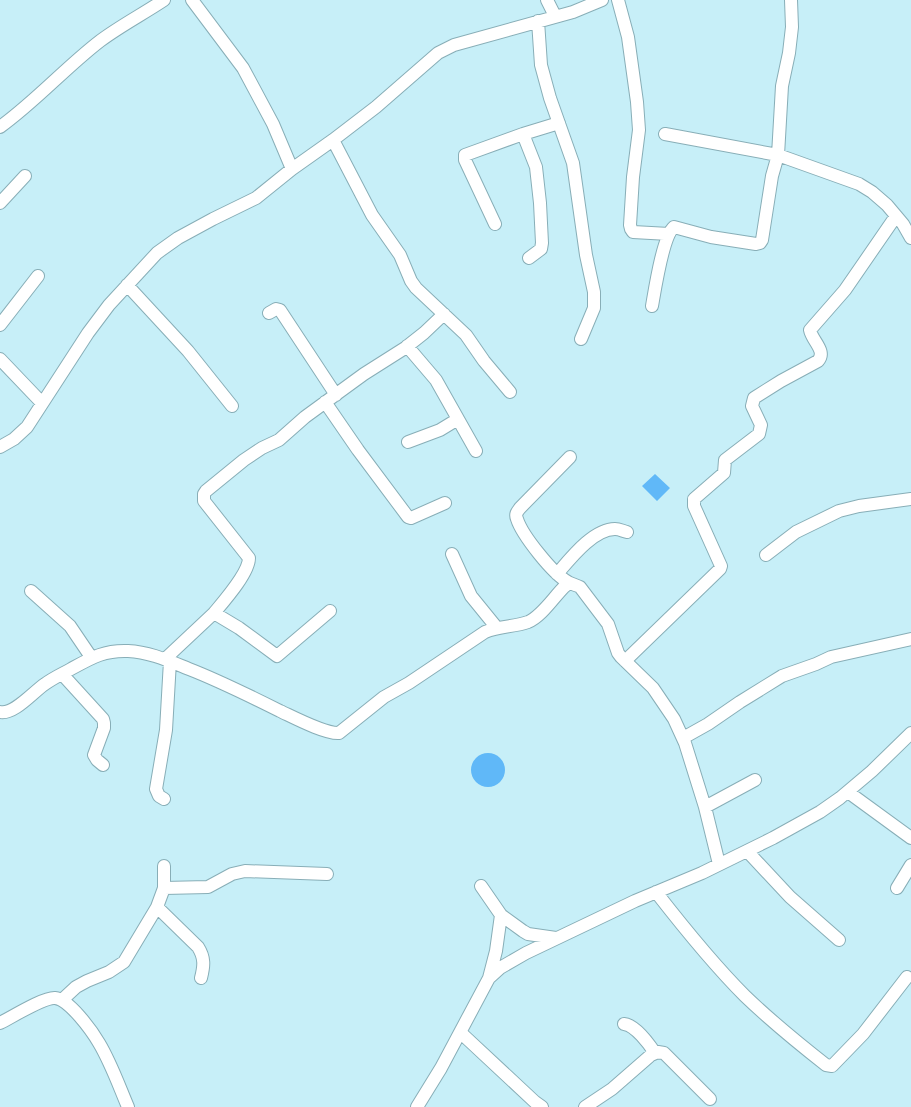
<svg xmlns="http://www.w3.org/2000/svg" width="911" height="1107" viewBox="0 0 911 1107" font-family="'Archivo Narrow',sans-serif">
  <rect width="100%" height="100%" fill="#c7eff8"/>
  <path fill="#60b8f8" d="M655 474 670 488 657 501 642 486Z
    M471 770a17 17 0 1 1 34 0a17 17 0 1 1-34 0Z"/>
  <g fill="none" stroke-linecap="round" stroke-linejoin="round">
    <g stroke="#88aeb7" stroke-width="14">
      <path id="street" d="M192 0 243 68 273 124 292 169
        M547 0 555 16
        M618 0 628 37 637 102 639 130 633 177 630 225 631 229 633 232 669 234
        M538 21 541 65 550 98 573 163 586 255 594 292V308L581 339
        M0 127C36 101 65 68 100 41 120 26 143 14 164 0
        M523 134 536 167 540 203 542 243 541 249 529 258
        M665 134 778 155 859 184 872 192 887 205 903 224 911 238
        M333 140 372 215 400 255 411 281 416 288 466 335 484 361 510 392
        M0 203 25 176
        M495 224 465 160V155L523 134 559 123
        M127 285 188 351 232 406
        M652 306C655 289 663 236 674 227L711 237 756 244 760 243 762 240 772 176 778 155 782 86 789 53 792 27 791 0
        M269 313 276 309 280 310 336 395
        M0 325 38 276
        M407 346 436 380 476 451
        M0 359 42 403
        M325 402 358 450 408 517 411 518 445 503
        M408 442 440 430 458 419
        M0 447 14 439 27 427 88 333 109 305 157 253 178 238 213 219 256 198 292 169 333 140 376 107 438 53 454 45 573 12 602 0
        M570 457 520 508C517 512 515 514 517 519 522 535 553 574 568 582 571 584 576 585 580 587L608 624 618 653 621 657 653 688 674 719 685 743 705 807 719 864
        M452 554 471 596 497 628
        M766 555 796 532 839 511 859 506 911 499
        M557 574C570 559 593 529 615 529 619 529 623 531 627 532
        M31 591 70 626 91 657
        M214 613C224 601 249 573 249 558L204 501V494L206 491 244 460 262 448 279 440 305 417 364 374 405 348 424 333 444 314
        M165 659 214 613 239 628 277 656 330 611
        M625 661 720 569 721 566 694 506V499L724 473 725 460 759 434 761 425 752 406 754 398 781 381 818 361C827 351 812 341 810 330L845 290 896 216
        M62 674 103 719 104 723V728L94 755 97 760 103 765
        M0 712C14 715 33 692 45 684 53 678 62 674 71 669 91 658 104 650 128 651 150 652 169 661 189 669 220 681 250 696 280 711 293 717 325 734 339 733L384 697 409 683 485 632C499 626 514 627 528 622 541 617 554 597 564 587L569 583
        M683 738 708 724 740 702 782 676 816 664 831 657 911 639
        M848 792 911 838
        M164 799 159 796 156 789 166 730 170 661
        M705 807 755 780
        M747 851 790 897 839 940
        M481 886 501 915 523 931 528 934 556 938
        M164 888 208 887 232 874 245 871 327 874
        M897 888 911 865
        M656 892C684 928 713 964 745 996 771 1021 798 1043 826 1065L832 1066 863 1034 907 977
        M157 907 198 947C205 958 204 966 201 978
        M489 978 496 951 501 915
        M62 1000 76 987 87 981 109 972 124 962 157 907 164 888V866
        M0 1023C12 1017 44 997 55 998 69 999 92 1031 99 1043 111 1063 119 1086 128 1107
        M624 1024C635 1025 649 1044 655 1053
        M461 1033 535 1102 542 1107
        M417 1107 441 1068 489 978 500 968 526 953 635 901 702 873 773 838 820 812 840 798 872 771 911 733
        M585 1107 612 1089 651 1055 658 1052 664 1053 710 1099"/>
    </g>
    <use href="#street" stroke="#fff" stroke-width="12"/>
  </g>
</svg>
